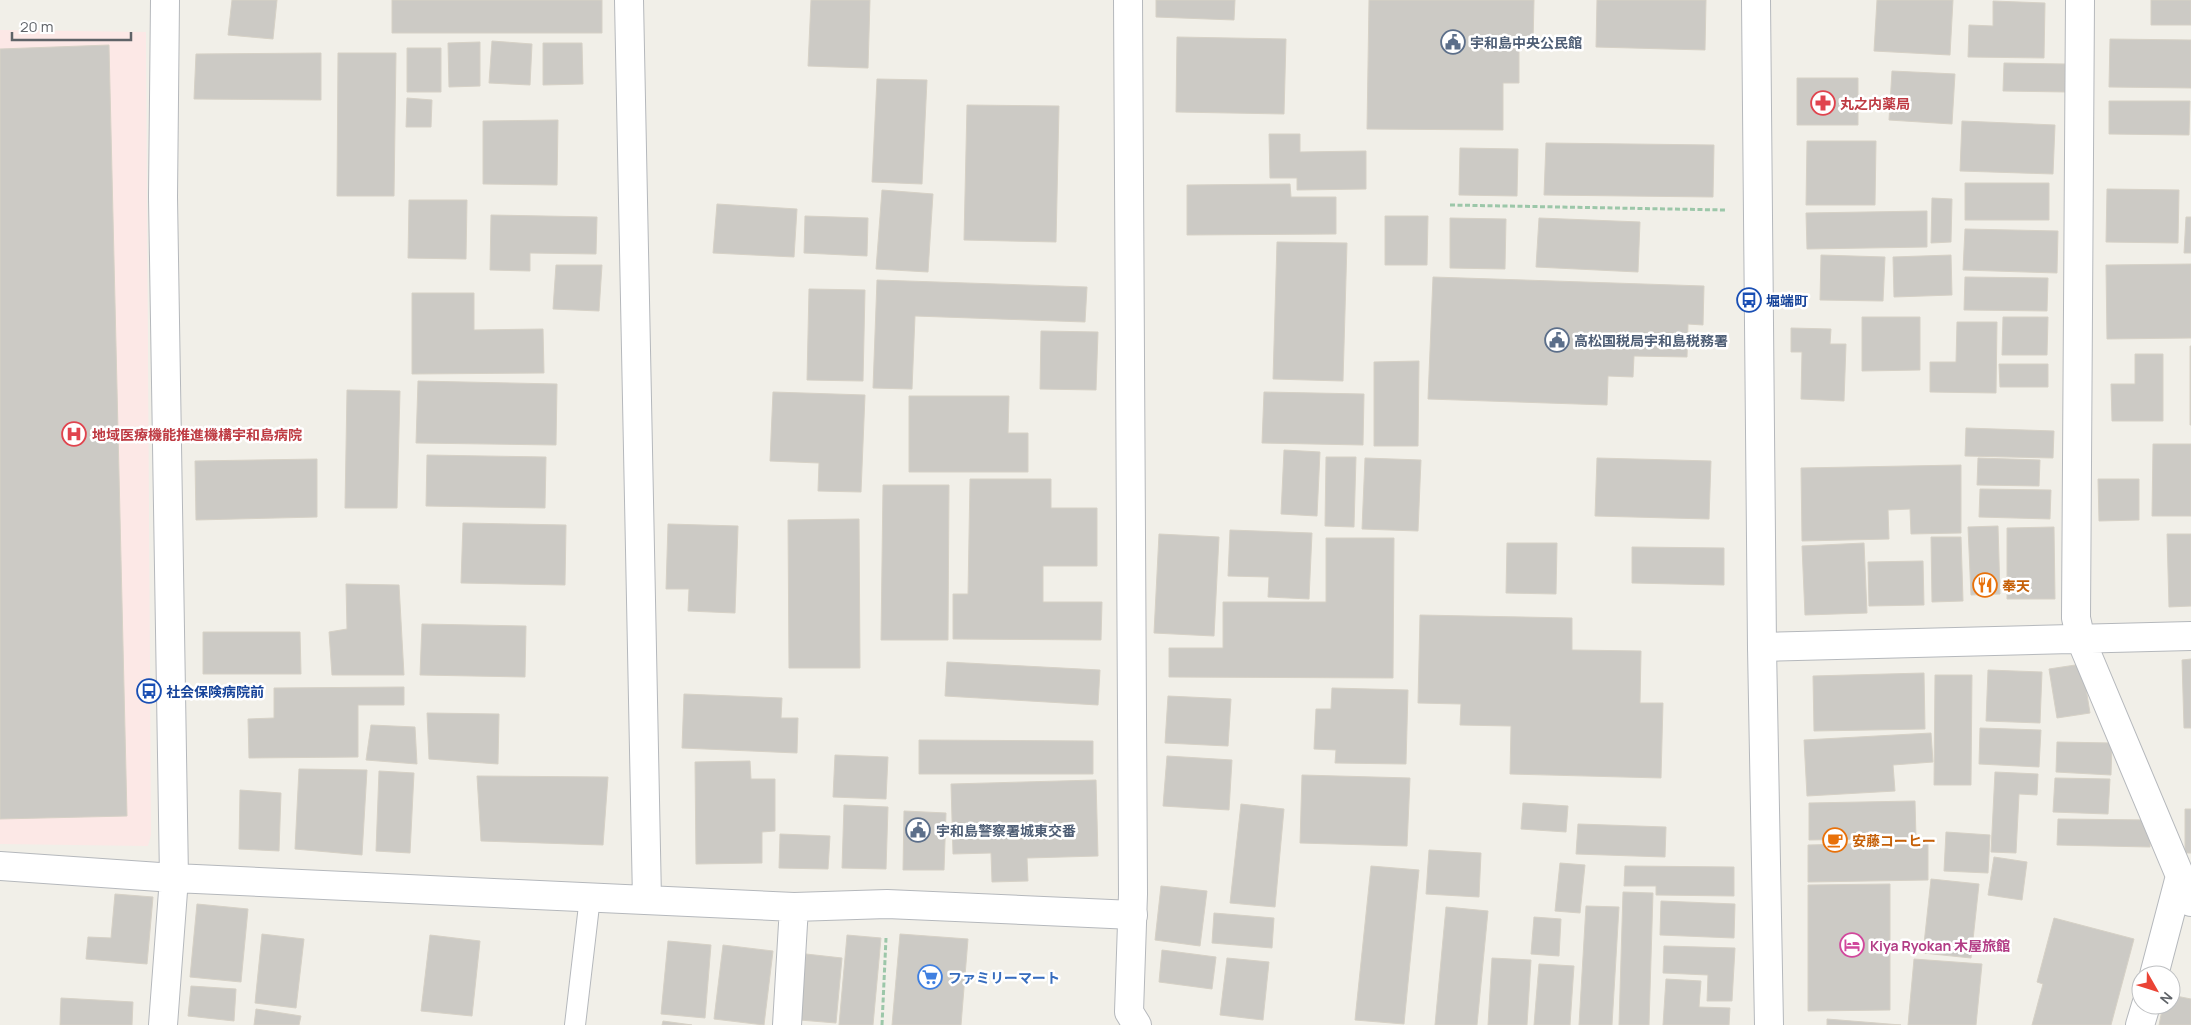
<svg xmlns="http://www.w3.org/2000/svg" width="2191" height="1025" viewBox="0 0 2191 1025" font-family="Manrope,'Noto Sans JP',sans-serif">
  <rect width="100%" height="100%" fill="#f1efe8"/>
  <path fill="#fce8e6" d="M0 30 146 32 151 835 148 846 0 844Z"/>
  <path fill="#cccac5" stroke="#d6d1c6" d="M232 0H277L273 39 228 35Z
    M392 0H602V33H392Z
    M811 0H870L868 68 808 66Z
    M1156 0H1235L1234 20 1156 17Z
    M1369 0H1534L1533 45 1519 44V83H1503V130L1367 129Z
    M1597 0H1706L1705 50 1596 47Z
    M1877 0H1953L1950 55 1874 51Z
    M2151 0H2191V25H2151Z
    M1993 1 2045 3 2044 58 1968 57 1969 25 1993 26Z
    M1177 37 1286 39 1284 114 1176 112Z
    M2110 39 2191 40V88L2109 87Z
    M492 41 532 44 530 85 489 83Z
    M480 42V86L449 87 448 43Z
    M543 43H582L583 84 543 85Z
    M109 45 127 816 0 819V49Z
    M407 48H441V92H407Z
    M321 53V100L194 99 196 54Z
    M338 53H396L394 196H337Z
    M2004 63 2065 64V92L2003 91Z
    M1892 71 1955 74 1952 124 1889 120Z
    M1797 78H1858V125H1797Z
    M877 79 927 80 922 184 872 182Z
    M407 98 432 100 431 127H406Z
    M2109 101H2190L2189 135 2109 134Z
    M967 105 1059 106 1056 242 964 240Z
    M558 120 557 185 483 184V121Z
    M1962 121 2055 125 2053 174 1960 171Z
    M1269 134H1300V152L1366 151V189L1297 190V178H1270Z
    M1807 141H1876L1875 205H1806Z
    M1546 143 1714 145 1713 197 1544 195Z
    M1460 148 1518 149 1517 196 1459 195Z
    M1965 183H2049V220H1965Z
    M1290 184 1291 197H1336V234L1187 235V185Z
    M2107 189 2179 190 2178 243 2106 242Z
    M882 190 933 194 928 272 876 269Z
    M1932 198 1952 199 1951 242 1931 243Z
    M409 200H467L466 259 408 258Z
    M717 204 797 209 794 257 713 253Z
    M1927 211V247L1807 249 1806 213Z
    M491 215 597 217 596 254 530 253V271L490 270Z
    M805 216 868 218 867 256 804 253Z
    M1385 216H1428L1427 265H1385Z
    M2186 217H2191V253H2184Z
    M1450 218 1506 219 1505 269 1450 268Z
    M1539 218 1640 222 1638 272 1536 267Z
    M1965 229 2058 231 2057 273 1963 270Z
    M1277 242 1347 243 1343 381 1273 379Z
    M1821 255 1885 257 1883 301 1820 300Z
    M1951 255 1952 295 1894 297 1893 257Z
    M2191 264V338L2107 339 2106 265Z
    M556 265H602L599 311 553 309Z
    M1433 277 1704 286 1703 325 1688 324 1687 357 1634 356 1633 377 1608 376 1607 405 1428 399Z
    M1965 277 2048 278 2047 311 1964 310Z
    M877 280 1087 287 1085 322 915 316 912 389 873 388Z
    M809 289 865 290 863 381 807 380Z
    M412 293H474V330L543 329 544 373 412 374Z
    M1862 317H1920V370L1862 371Z
    M2003 317H2048L2047 355H2002Z
    M1957 322H1997L1996 393 1930 392V362H1956Z
    M1791 328 1831 329 1830 344H1846L1844 401 1801 399 1802 352H1791Z
    M1041 331 1098 332 1096 390 1040 389Z
    M2190 346H2191V425H2190Z
    M2135 354H2163V421H2112L2111 384H2135Z
    M1419 361 1418 446H1374V362Z
    M1999 364H2048V387H2000Z
    M418 381 557 384 556 445 416 443Z
    M347 390 400 391 397 508H345Z
    M773 392 865 395 861 492 818 491 819 463 770 461Z
    M1264 392 1364 394 1363 445 1262 443Z
    M909 396H1009L1008 433H1028V472H909Z
    M1966 428 2054 431 2053 458 1965 456Z
    M2153 444H2191V516H2152Z
    M1284 450 1320 452 1317 516 1281 514Z
    M427 455 546 457 545 508 426 506Z
    M1326 457H1356L1354 527 1325 526Z
    M1365 458 1421 460 1418 531 1362 529Z
    M1597 458 1711 461 1709 519 1595 516Z
    M1978 458 2040 460 2039 486 1977 485Z
    M317 459V517L196 520 195 461Z
    M1961 465V533L1911 534 1910 509 1888 510 1889 539 1802 541 1801 468Z
    M970 479H1051V508H1097V566H1043V602H1102L1101 640 953 639V594H968Z
    M2098 479H2139V520L2099 521Z
    M883 485H949L948 640H881Z
    M1980 489 2051 490 2050 519 1979 517Z
    M859 519 860 668H789L788 520Z
    M463 523 566 525 565 585 461 583Z
    M668 524 738 526 735 613 688 611 689 589H666Z
    M1998 526 2000 594 1971 595 1968 527Z
    M2054 527 2055 599H2007V528Z
    M1230 530 1312 533 1309 599 1268 597 1269 577 1228 576Z
    M1159 534 1219 537 1214 636 1154 633Z
    M2167 534H2191V606L2169 607Z
    M1931 537H1961L1963 601 1932 602Z
    M1326 538H1394L1393 678 1169 677V648H1223V602H1326Z
    M1507 543H1557L1556 594 1506 593Z
    M1864 543 1867 613 1805 615 1802 546Z
    M1632 547 1724 548V585L1632 583Z
    M1923 561 1924 605 1869 606 1868 562Z
    M346 584 399 585 404 675H332L329 632 347 629Z
    M1420 615 1572 618V650L1641 651 1640 703H1663L1661 778 1510 774 1511 726 1460 725 1461 704 1418 703Z
    M422 624 526 626 525 677 420 675Z
    M203 632H300L301 674H203Z
    M2191 659V728H2184L2182 660Z
    M947 662 1100 670 1098 705 945 696Z
    M2082 664 2090 713 2057 718 2049 669Z
    M1988 670 2042 672 2040 723 1986 721Z
    M1924 673 1925 729 1814 731 1813 676Z
    M1935 675H1972L1971 785H1934Z
    M404 687V705H358V757L249 758 248 719 274 718V688Z
    M1332 688 1408 690 1406 764 1335 763 1336 750 1314 749 1316 709H1331Z
    M684 694 782 698 781 718H798L797 753 682 748Z
    M1168 696 1231 699 1228 746 1165 743Z
    M427 713 499 714 498 764 429 759Z
    M371 725 415 727 417 764 366 760Z
    M1980 728 2041 730 2039 767 1979 764Z
    M1931 733 1933 762 1893 765 1895 791 1807 796 1804 740Z
    M919 740 1093 741V774H919Z
    M2057 742 2112 743 2111 775 2056 772Z
    M835 755 888 757 886 799 833 797Z
    M1167 756 1232 760 1229 810 1163 806Z
    M750 761 751 779H775V831L762 832V863L696 864 695 762Z
    M299 769 367 770 362 855 295 849Z
    M379 771 414 773 410 853 376 851Z
    M1995 772 2038 774 2037 795 2019 794 2016 853 1991 852Z
    M1302 775 1410 778 1407 846 1300 843Z
    M477 776 608 777 603 845 481 841Z
    M2055 778 2110 779 2108 814 2053 812Z
    M1096 780 1098 856 1027 858 1028 881 992 882 991 853 953 854 951 784Z
    M240 790 281 793 279 851 239 849Z
    M1915 801 1916 838 1809 840V803Z
    M1523 803 1568 806 1566 832 1521 829Z
    M1241 804 1284 809 1275 907 1230 903Z
    M844 805 888 807 886 869 842 868Z
    M2185 809H2191V853H2185Z
    M904 811 946 813 944 870H903Z
    M2058 819 2151 820 2150 847 2057 845Z
    M1578 824 1666 827 1665 857 1576 854Z
    M1946 832 1990 835 1988 873 1944 871Z
    M780 834 830 836 828 869 779 868Z
    M1928 842V880L1808 882V845Z
    M1429 850 1481 853 1479 897 1426 894Z
    M1994 857 2027 862 2022 900 1988 895Z
    M1560 863 1585 865 1580 913 1555 911Z
    M1371 866 1419 870 1404 1024 1355 1020Z
    M1625 866 1734 867V896L1656 895V886H1624Z
    M1931 879 1979 884 1971 958 1923 953Z
    M1890 884V1010L1808 1011V885Z
    M1161 886 1207 891 1200 946 1155 940Z
    M1623 892 1653 893 1649 1025H1619Z
    M115 894 153 897 147 964 86 959 88 937 111 938Z
    M1661 901 1735 904 1734 938 1660 935Z
    M197 904 248 909 241 982 190 977Z
    M1586 906 1619 907 1612 1025H1579Z
    M1446 907 1488 911 1477 1025H1435Z
    M1214 913 1274 918 1272 948 1212 943Z
    M1534 917 1561 919 1559 956 1531 954Z
    M2054 918 2134 939 2111 1025H2032L2043 984 2037 982Z
    M262 934 304 939 296 1008 255 1003Z
    M900 934 968 939 961 1025H892Z
    M430 935 480 941 472 1016 421 1011Z
    M847 935 881 938 873 1025H839Z
    M668 941 711 945 705 1018 661 1014Z
    M723 945 773 951 764 1025 714 1019Z
    M1664 946 1735 948 1732 1001H1707L1708 975 1663 973Z
    M1162 950 1216 957 1212 989 1159 982Z
    M806 954 842 958 836 1023 800 1020Z
    M1227 958 1269 962 1263 1020 1220 1015Z
    M1492 958 1531 960 1527 1025H1488Z
    M1914 959 1982 964 1976 1025H1908Z
    M1539 964 1574 966 1570 1025H1534Z
    M1666 979 1701 981 1699 1007 1730 1008 1729 1025H1663Z
    M191 986 236 989 234 1021 188 1016Z
    M2171 995 2191 999V1025H2159L2163 1005H2171Z
    M61 998 133 1002 132 1025H60Z
    M256 1009 301 1016 299 1025H254Z
    M1827 1019 1901 1025H1827Z
    M663 1021 692 1025H662Z"/>
  <g fill="none" stroke-linecap="round" stroke-linejoin="round">
    <g stroke="#b5b8bc" stroke-width="22">
      <path id="service" d="M575 1025 590 897"/>
    </g>
    <g stroke="#b5b8bc" stroke-width="30">
      <path id="minor" d="M629 0 647 900
        M2080 0 2076 618 2081 640 2191 902
        M1762 647 2191 636
        M0 866 174 878 794 907 887 904 1133 915
        M2154 975 2180 876
        M163 1025 174 878 163 197 165 0
        M787 1025 794 907
        M2140 1025 2146 1005"/>
    </g>
    <g stroke="#b5b8bc" stroke-width="30">
      <path id="tertiary" d="M1128 0 1133 894 1129 1012 1137 1025
        M1756 0 1762 647 1769 1025"/>
    </g>
    <path stroke="#9cc7a9" stroke-width="3" stroke-dasharray="5 2.5" stroke-linecap="butt" d="M1450 205 1725 210
      M882 1025 886 938"/>
    <use href="#service" stroke="#fff" stroke-width="20"/>
    <use href="#minor" stroke="#fff" stroke-width="28"/>
    <use href="#tertiary" stroke="#fff" stroke-width="28"/>
  </g>
  <defs>
    <g id="civic-ring" transform="scale(1.25)"><circle r="9.5" fill="#fff" stroke="#5c6f8a" stroke-width="1.5"/><path d="M-.6-6.5H3V-4.5H.6V-3L4-1V1h2V6H-6V1h2V-1L-.6-3ZM-1.2 2.5V6h2.4V2.5Z" fill="#5c6f8a"/></g>
    <g id="pharmacy-ring" transform="scale(1.25)"><circle r="9.5" fill="#fff" stroke="#e0444e" stroke-width="1.5"/><path d="M-2-6h4v4h4v4h-4v4h-4v-4h-4v-4h4Z" fill="#e0444e"/></g>
    <g id="bus-ring" transform="scale(1.25)"><circle r="9.5" fill="#fff" stroke="#1a4fb4" stroke-width="1.5"/><path d="M-5-6H5V4H4V6H2V4H-2V6H-4V4H-5ZM-3.5-4V0h7V-4ZM-3.5 1.2v1.5H-2V1.2ZM2 1.2v1.5H3.5V1.2Z" fill="#1a4fb4"/></g>
    <g id="hospital-ring" transform="scale(1.25)"><circle r="9.5" fill="#fff" stroke="#e0444e" stroke-width="1.5"/><path d="M-5-5h3v3.5h4V-5h3V5h-3V1.5h-4V5h-3Z" fill="#e0444e"/></g>
    <g id="restaurant-ring" transform="scale(1.25)"><circle r="9.5" fill="#fff" stroke="#e8710a" stroke-width="1.5"/><path d="M-5-6h1v4h1v-4h1v4h1v-4h1v5L-1.5 .5V6h-2V.5L-5-1ZM5-6V6H3V1.5H1.5Q1.5-4 5-6Z" fill="#e8710a"/></g>
    <g id="cafe-ring" transform="scale(1.25)"><circle r="9.5" fill="#fff" stroke="#e8710a" stroke-width="1.5"/><path d="M-5.5-4.5H6V0H3Q3 3.5 0 3.5H-2.5Q-5.5 3.5-5.5 0ZM3-3.2v2h1.7v-2ZM-6 4.5H4V6H-6Z" fill="#e8710a"/></g>
    <g id="hotel-ring" transform="scale(1.25)"><circle r="9.5" fill="#fff" stroke="#d1479c" stroke-width="1.5"/><path d="M-6-4.5h1.5V1H6V5H4.5V3h-9V5H-6ZM-4 0a1.8 1.8 0 1 1 3.6 0ZM.5 0V-2.5h3Q6-2.5 6 0Z" fill="#d1479c"/></g>
    <g id="supermarket-ring" transform="scale(1.25)"><circle r="9.5" fill="#fff" stroke="#3f7fe0" stroke-width="1.5"/><path d="M-6-5.5h2.5l.6 2H6L4.5 2H-2.5L-4.4-4H-6ZM-1.5 3.2a1.3 1.3 0 1 0 .1 0ZM3 3.2a1.3 1.3 0 1 0 .1 0Z" fill="#3f7fe0"/></g>
  </defs>
  <g fill-rule="evenodd">
    <use href="#civic-ring" x="1453" y="42"/>
    <use href="#pharmacy-ring" x="1823" y="103"/>
    <use href="#bus-ring" x="1749" y="300"/>
    <use href="#civic-ring" x="1557" y="340"/>
    <use href="#hospital-ring" x="74" y="434"/>
    <use href="#restaurant-ring" x="1985" y="585"/>
    <use href="#bus-ring" x="149" y="691"/>
    <use href="#civic-ring" x="918" y="830"/>
    <use href="#cafe-ring" x="1835" y="840"/>
    <use href="#hotel-ring" x="1852" y="945"/>
    <use href="#supermarket-ring" x="930" y="977"/>
  </g>
  <g text-anchor="middle" dominant-baseline="central" stroke-width="5" stroke-linejoin="round" paint-order="stroke">
    <g font-size="14" font-weight="bold" fill="#4e5e75" stroke="#fff" text-anchor="start">
      <text x="1470" y="42">宇和島中央公民館</text>
      <text x="1574" y="340">高松国税局宇和島税務署</text>
      <text x="936" y="830">宇和島警察署城東交番</text>
    </g>
    <g font-size="14" font-weight="bold" fill="#be3a42" stroke="#fff" text-anchor="start">
      <text x="1840" y="103">丸之内薬局</text>
      <text x="92" y="434">地域医療機能推進機構宇和島病院</text>
    </g>
    <g font-size="14" font-weight="bold" fill="#164399" stroke="#fff" text-anchor="start">
      <text x="1766" y="300">堀端町</text>
      <text x="166" y="691">社会保険病院前</text>
    </g>
    <g font-size="14" font-weight="bold" fill="#c56008" stroke="#fff" text-anchor="start">
      <text x="2002" y="585">奉天</text>
      <text x="1852" y="840">安藤コーヒー</text>
    </g>
    <g font-size="14" font-weight="bold" fill="#b23c85" stroke="#fff" text-anchor="start">
      <text x="1870" y="945">Kiya Ryokan 木屋旅館</text>
    </g>
    <g font-size="14" font-weight="bold" fill="#366cbe" stroke="#fff" text-anchor="start">
      <text x="948" y="977">ファミリーマート</text>
    </g>
  </g>
  <g transform="translate(2156 990) rotate(129)"><circle r="24" fill="#ffffff" stroke="#bfc1c3"/>
  <path d="M0-4L9 19L0 12L-9 19Z" fill="#ea4335"/>
  <text y="-8" font-size="14" font-weight="bold" text-anchor="middle" fill="#5f6368">N</text>
  </g>
  <path d="M12 32v8h119v-8" fill="none" stroke="#5f6368" stroke-width="2.5"/>
  <text x="20" y="32" font-size="15" fill="#5f6368" stroke="#ffffff" stroke-width="4" paint-order="stroke">20 m</text>
</svg>
